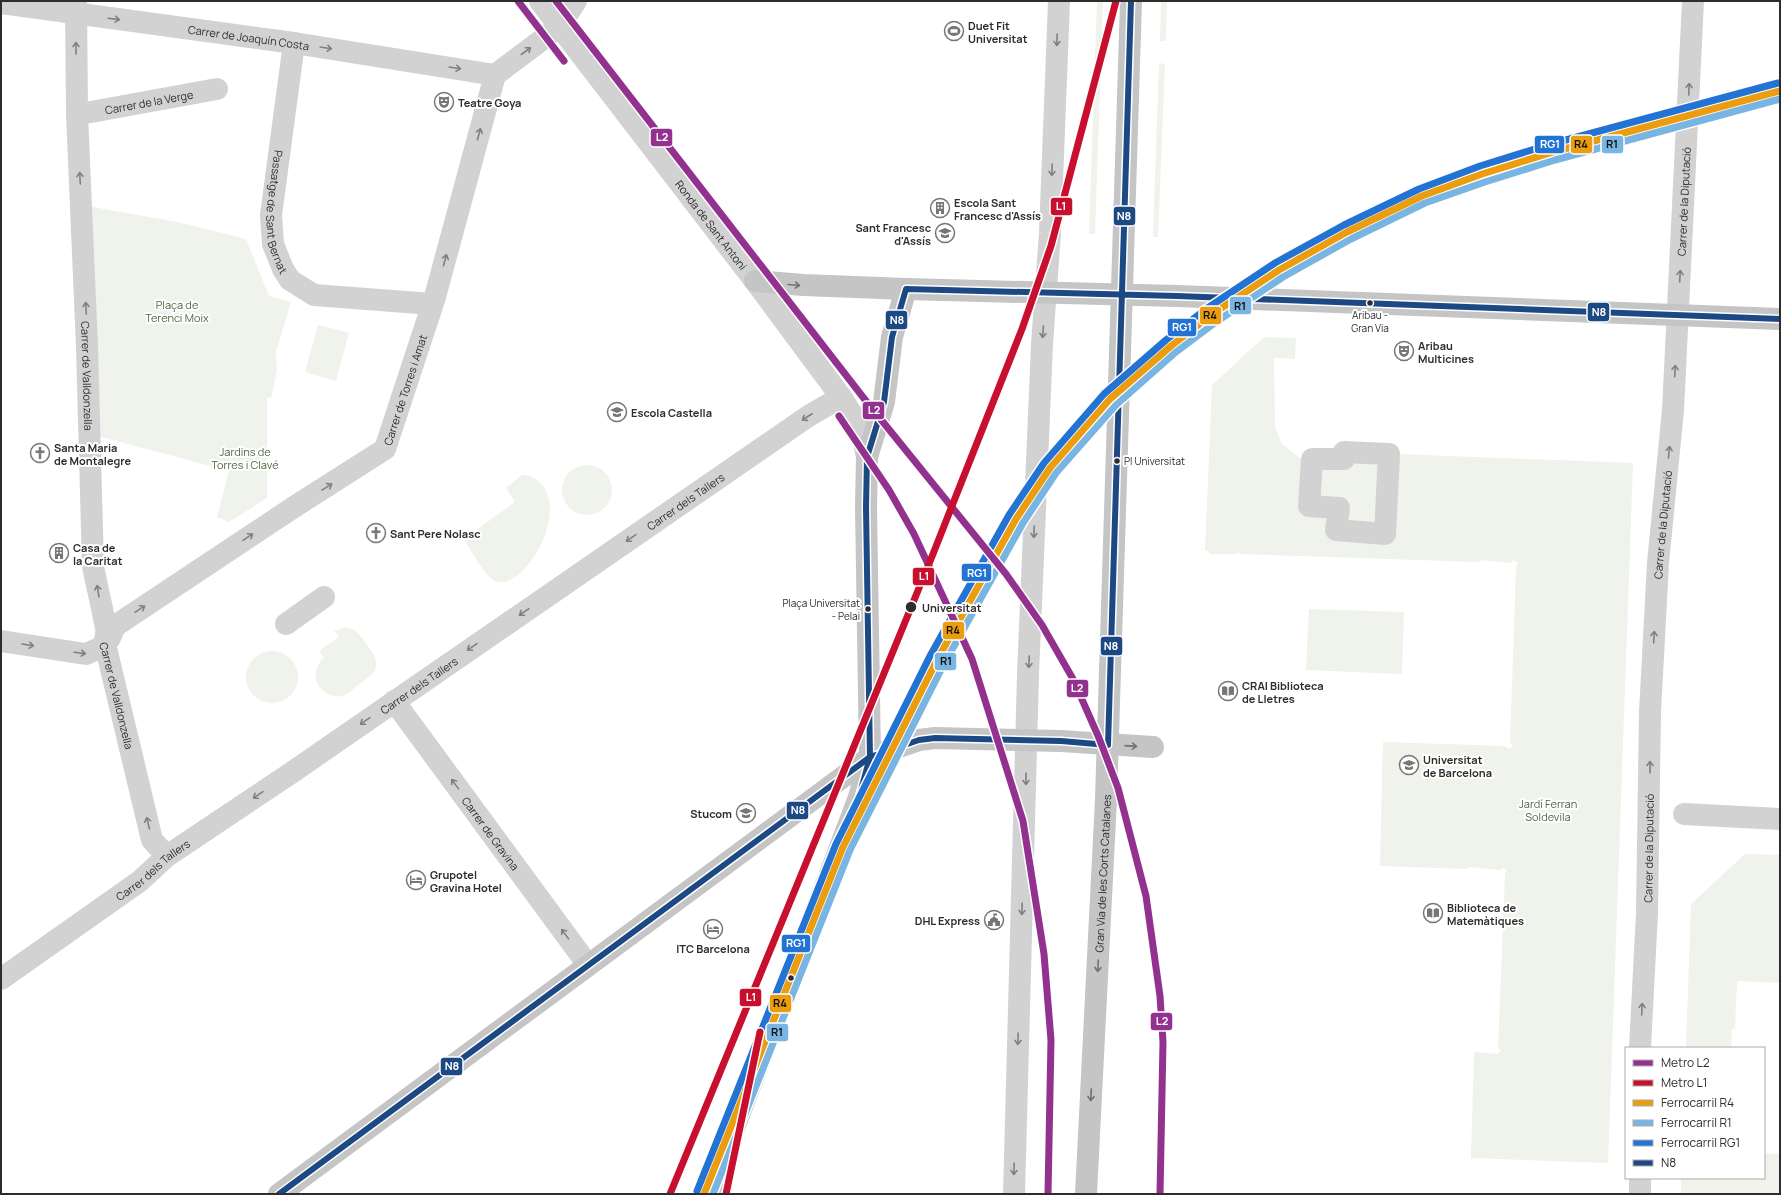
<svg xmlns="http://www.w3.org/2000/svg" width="1781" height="1195" viewBox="0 0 1781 1195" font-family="Manrope,sans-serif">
  <rect width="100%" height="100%" fill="#fff"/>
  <path fill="#eff3eb" d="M1097 1H1103L1095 234H1089Z
    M1161 1H1167L1166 41H1160Z
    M1159 63 1165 64 1158 237H1153Z
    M87 206 177 222 246 239 269 296 291 302 276 352 277 371 271 398 267 397V498L229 522 217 517 229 471 98 436Z
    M318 325 349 333 336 381 305 372Z
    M1264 337 1296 338 1295 359 1274 358 1275 428 1282 444 1301 459H1344V452L1633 463 1608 1163 1471 1158 1474 1052 1498 1054 1501 1050 1498 1048 1505 874 1507 870 1503 868 1500 870 1470 867 1467 869 1380 866 1383 742 1505 746 1508 749 1512 747V744L1510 742 1516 568 1518 563 1513 560 1511 563 1481 560 1479 562 1240 554 1238 552 1235 554H1210L1208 551H1205L1212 385Z
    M562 490a25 25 0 1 1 50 0a25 25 0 1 1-50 0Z
    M522 475C531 475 535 478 541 484 570 514 522 593 495 581 484 575 471 550 464 539L515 502 506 488Z
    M1309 609 1404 612 1402 674 1306 670Z
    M346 627C358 629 363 640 370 649 383 668 374 674 358 685 354 688 348 694 343 696 321 700 305 675 324 658L319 651 339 637 334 631Z
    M246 677a26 26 0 1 1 52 0a26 26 0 1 1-52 0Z
    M1745 854 1780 855V983L1737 981 1735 1029H1732L1731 1048H1686L1691 904Z
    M1764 1153 1780 1154V1194H1681V1178H1764Z"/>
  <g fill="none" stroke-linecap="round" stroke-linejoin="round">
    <g stroke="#d2d2d2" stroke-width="22">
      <path id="s1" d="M76 1 77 114 87 347 93 566C97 587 102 607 106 628 108 637 101 641 107 652L152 840 167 856"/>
      <path id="s2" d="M540 1 755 281 841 397 857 422 863 438 867 457"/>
      <path id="s3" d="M1 3 294 43 495 75"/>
      <path id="s4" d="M294 43 271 215 273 244 283 269 290 280 314 295 432 304"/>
      <path id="s5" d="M80 114 217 89"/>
      <path d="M1344 452 1389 454 1385 534 1336 530 1339 508 1309 506 1312 459H1344Z"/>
      <path d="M286 624 324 597"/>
      <path id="s6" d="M1 641 86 654 104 646 110 638 115 626 294 507 385 449 435 297 495 75 559 27 576 1"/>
      <path id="s7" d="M394 701 588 965"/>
      <path d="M1684 814 1780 819"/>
      <path id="s8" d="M1 979 140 881 167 856 294 771 807 417 841 397"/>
      <path id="s9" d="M1640 1048 1647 913 1650 712 1658 563 1673 410 1693 1"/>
      <path d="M1640 1178V1194"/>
      <path d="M1014 1194 1028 674 1042 344 1050 233 1059 1"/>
    </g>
    <g stroke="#c5c5c5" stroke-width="22">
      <path d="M755 281 803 285 906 289 1177 296 1780 319"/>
      <path d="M279 1194 870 757 919 740 935 738 1061 741 1153 747"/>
      <path d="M709 1194 844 837 859 797 870 757 866 507 867 457 884 402 892 337 906 289"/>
      <path id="s10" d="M1086 1194 1106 799 1131 1"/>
    </g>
    <g stroke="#fff" stroke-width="9">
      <path id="bus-1" d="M279 1194 870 757 919 740 935 738 1061 741 1108 745 1131 1
        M709 1194 859 797 870 757 866 507 867 457 884 402 892 337 906 289 1177 296 1780 319"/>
    </g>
    <use href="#bus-1" stroke="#1c4883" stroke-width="6"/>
    <g stroke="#fff" stroke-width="10">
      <path id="rail-1" d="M704 1194 843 847 937 660 1016 519 1050 468 1110 399 1171 346 1211 315 1279 270 1347 232 1422 196 1482 174 1553 152 1780 91"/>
    </g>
    <g stroke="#fff" stroke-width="10">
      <path id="rail-2" d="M713 1194 850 850 944 664 1023 523 1056 473 1116 405 1176 352 1216 322 1283 277 1351 239 1425 203 1485 182 1555 160 1780 99"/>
    </g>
    <g stroke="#fff" stroke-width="10">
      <path id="rail-3" d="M697 1191 836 844 930 656 1009 515 1044 463 1104 394 1166 340 1206 309 1275 263 1344 225 1419 189 1480 166 1551 144 1778 83"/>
    </g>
    <use href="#rail-1" stroke="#ec9d0f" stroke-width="7"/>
    <use href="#rail-2" stroke="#79b5e2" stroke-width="7"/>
    <use href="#rail-3" stroke="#2373d5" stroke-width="7"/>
    <g stroke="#fff" stroke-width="10">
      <path id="metro-1" d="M518 1 564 61
        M556 1 866 401 1006 574 1042 625 1073 679 1099 738 1118 788 1146 896 1160 996 1163 1042 1160 1194
        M839 416 889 490 914 534 972 659 1023 821 1044 954 1051 1040 1048 1194"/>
    </g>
    <g stroke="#fff" stroke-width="10">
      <path id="metro-2" d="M670 1194 933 554 1022 329 1051 246 1116 1
        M726 1194 760 1032"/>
    </g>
    <use href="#metro-1" stroke="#93328e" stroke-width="7"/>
    <use href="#metro-2" stroke="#c8102e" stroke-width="7"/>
  </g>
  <defs><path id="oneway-shaft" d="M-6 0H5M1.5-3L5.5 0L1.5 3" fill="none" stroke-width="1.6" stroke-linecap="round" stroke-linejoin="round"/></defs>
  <g stroke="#808080">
    <use href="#oneway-shaft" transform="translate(114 19) rotate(7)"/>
    <use href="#oneway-shaft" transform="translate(1057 40) rotate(92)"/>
    <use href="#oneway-shaft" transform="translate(76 48) rotate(-91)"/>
    <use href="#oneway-shaft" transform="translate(326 48) rotate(9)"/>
    <use href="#oneway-shaft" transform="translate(526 51) rotate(-37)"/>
    <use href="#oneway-shaft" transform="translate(455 68) rotate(9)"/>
    <use href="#oneway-shaft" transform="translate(1689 89) rotate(-87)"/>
    <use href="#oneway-shaft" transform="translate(479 134) rotate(-75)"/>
    <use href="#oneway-shaft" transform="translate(1052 170) rotate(92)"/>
    <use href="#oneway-shaft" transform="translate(80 178) rotate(-93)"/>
    <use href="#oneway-shaft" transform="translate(445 260) rotate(-75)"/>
    <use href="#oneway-shaft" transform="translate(1680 276) rotate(-87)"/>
    <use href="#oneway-shaft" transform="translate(86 308) rotate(-93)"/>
    <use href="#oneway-shaft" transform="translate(1043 332) rotate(94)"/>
    <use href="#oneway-shaft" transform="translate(1675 371) rotate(-87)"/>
    <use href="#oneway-shaft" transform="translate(807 417) rotate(147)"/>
    <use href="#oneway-shaft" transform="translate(1669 452) rotate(-84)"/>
    <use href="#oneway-shaft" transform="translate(327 487) rotate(-31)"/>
    <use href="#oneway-shaft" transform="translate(1034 532) rotate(92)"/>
    <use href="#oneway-shaft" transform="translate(248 537) rotate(-34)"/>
    <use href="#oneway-shaft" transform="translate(631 538) rotate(145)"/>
    <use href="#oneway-shaft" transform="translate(98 591) rotate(-99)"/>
    <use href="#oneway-shaft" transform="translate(140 609) rotate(-34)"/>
    <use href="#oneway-shaft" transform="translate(524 612) rotate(145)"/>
    <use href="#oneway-shaft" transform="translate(1654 637) rotate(-87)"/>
    <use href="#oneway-shaft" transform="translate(28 645) rotate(9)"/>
    <use href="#oneway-shaft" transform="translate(472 647) rotate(146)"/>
    <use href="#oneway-shaft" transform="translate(80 653) rotate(7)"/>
    <use href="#oneway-shaft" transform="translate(1029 662) rotate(93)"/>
    <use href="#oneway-shaft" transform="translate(365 721) rotate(145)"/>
    <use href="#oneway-shaft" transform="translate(1650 767) rotate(-90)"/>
    <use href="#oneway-shaft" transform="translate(1026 779) rotate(91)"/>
    <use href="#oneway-shaft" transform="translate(455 784) rotate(-126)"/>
    <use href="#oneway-shaft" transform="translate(258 795) rotate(146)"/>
    <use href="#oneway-shaft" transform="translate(148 823) rotate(-104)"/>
    <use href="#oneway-shaft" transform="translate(1022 909) rotate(92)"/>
    <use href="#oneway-shaft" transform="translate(565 934) rotate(-126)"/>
    <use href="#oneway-shaft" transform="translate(1642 1009) rotate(-87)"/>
    <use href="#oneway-shaft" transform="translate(1018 1039) rotate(92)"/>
    <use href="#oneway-shaft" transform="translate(1014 1169) rotate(92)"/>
  </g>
  <g stroke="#717171">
    <use href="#oneway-shaft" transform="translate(794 285) rotate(5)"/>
    <use href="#oneway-shaft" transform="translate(1131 746) rotate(4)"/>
    <use href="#oneway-shaft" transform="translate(1098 966) rotate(93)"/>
    <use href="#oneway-shaft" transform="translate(1091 1095) rotate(93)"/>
  </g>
  <defs>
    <g id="stadium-ring" transform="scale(1)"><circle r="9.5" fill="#fff" stroke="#767676" stroke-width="1.5"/><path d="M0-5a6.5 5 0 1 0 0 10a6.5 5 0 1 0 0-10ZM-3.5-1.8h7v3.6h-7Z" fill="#767676"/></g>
    <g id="theatre-ring" transform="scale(1)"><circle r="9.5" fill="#fff" stroke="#767676" stroke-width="1.5"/><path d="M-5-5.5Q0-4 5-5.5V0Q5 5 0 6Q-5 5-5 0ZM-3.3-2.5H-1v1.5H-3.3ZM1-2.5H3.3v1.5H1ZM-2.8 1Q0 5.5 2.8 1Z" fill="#767676"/></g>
    <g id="building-ring" transform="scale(1)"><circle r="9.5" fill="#fff" stroke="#767676" stroke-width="1.5"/><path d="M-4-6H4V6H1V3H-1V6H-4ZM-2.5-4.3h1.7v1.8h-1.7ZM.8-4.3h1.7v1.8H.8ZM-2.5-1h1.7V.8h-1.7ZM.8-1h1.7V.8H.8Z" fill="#767676"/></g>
    <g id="school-ring" transform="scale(1)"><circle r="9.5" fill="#fff" stroke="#767676" stroke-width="1.5"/><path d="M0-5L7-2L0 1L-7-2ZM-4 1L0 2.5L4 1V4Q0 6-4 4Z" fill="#767676"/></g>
    <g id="church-ring" transform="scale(1)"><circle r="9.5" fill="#fff" stroke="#767676" stroke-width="1.5"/><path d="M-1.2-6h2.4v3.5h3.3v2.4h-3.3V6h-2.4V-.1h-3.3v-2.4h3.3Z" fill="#767676"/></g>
    <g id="library-ring" transform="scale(1)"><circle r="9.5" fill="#fff" stroke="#767676" stroke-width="1.5"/><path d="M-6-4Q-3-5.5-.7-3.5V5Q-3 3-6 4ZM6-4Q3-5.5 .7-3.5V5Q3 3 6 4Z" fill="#767676"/></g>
    <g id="university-ring" transform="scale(1)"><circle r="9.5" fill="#fff" stroke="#767676" stroke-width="1.5"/><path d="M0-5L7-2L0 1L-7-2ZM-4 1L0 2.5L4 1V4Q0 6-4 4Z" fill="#767676"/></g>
    <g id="hotel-ring" transform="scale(1)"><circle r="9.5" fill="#fff" stroke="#767676" stroke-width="1.5"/><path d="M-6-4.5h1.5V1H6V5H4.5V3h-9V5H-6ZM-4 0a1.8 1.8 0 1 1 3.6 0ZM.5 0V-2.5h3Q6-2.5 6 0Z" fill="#767676"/></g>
    <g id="civic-ring" transform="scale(1)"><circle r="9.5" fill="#fff" stroke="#767676" stroke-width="1.5"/><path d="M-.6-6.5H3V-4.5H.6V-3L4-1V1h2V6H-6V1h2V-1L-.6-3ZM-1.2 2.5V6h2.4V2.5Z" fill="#767676"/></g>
  </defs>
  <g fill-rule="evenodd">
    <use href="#stadium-ring" x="954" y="31"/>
    <use href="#theatre-ring" x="444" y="102"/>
    <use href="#building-ring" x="940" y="208"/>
    <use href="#school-ring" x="945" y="233"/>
    <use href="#theatre-ring" x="1404" y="351"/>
    <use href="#school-ring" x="617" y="412"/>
    <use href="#church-ring" x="40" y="453"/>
    <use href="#church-ring" x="376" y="533"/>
    <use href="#building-ring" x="59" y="553"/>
    <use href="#library-ring" x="1228" y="691"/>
    <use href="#university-ring" x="1409" y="765"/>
    <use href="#school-ring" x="746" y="813"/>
    <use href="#hotel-ring" x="416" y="880"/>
    <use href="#library-ring" x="1433" y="913"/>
    <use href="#civic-ring" x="994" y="920"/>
    <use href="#hotel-ring" x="713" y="929"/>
  </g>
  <g fill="#2d2d2d" stroke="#fff" stroke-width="1.5">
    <circle cx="1370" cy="303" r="3.5"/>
    <circle cx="1117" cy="461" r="3.5"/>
    <circle cx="911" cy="607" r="6"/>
    <circle cx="868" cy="609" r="3.5"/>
    <circle cx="791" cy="978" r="3.5"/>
  </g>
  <g text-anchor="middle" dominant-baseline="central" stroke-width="4" stroke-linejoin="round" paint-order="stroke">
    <g font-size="10" fill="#2d2d2d" stroke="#fff">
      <text x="1370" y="315">Aribau -<tspan x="1370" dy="13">Gran Via</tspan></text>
      <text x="1124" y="461" text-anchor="start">Pl Universitat</text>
      <text x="860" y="603" text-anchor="end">Plaça Universitat<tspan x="860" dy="13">- Pelai</tspan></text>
    </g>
    <g font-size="11" font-weight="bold" fill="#2d2d2d" stroke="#fff" text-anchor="start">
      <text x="968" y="25">Duet Fit<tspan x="968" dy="13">Universitat</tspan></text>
      <text x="458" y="102">Teatre Goya</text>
      <text x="954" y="202">Escola Sant<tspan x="954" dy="13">Francesc d'Assís</tspan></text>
      <text x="931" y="227" text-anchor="end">Sant Francesc<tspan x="931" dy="13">d'Assís</tspan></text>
      <text x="1418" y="345">Aribau<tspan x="1418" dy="13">Multicines</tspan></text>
      <text x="631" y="412">Escola Castella</text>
      <text x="54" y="447">Santa Maria<tspan x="54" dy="13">de Montalegre</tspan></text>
      <text x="390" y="533">Sant Pere Nolasc</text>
      <text x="73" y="547">Casa de<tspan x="73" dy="13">la Caritat</tspan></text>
      <text x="1242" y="685">CRAI Biblioteca<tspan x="1242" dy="13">de Lletres</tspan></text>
      <text x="1423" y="759">Universitat<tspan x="1423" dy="13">de Barcelona</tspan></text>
      <text x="732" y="813" text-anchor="end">Stucom</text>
      <text x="430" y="874">Grupotel<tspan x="430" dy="13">Gravina Hotel</tspan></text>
      <text x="1447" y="907">Biblioteca de<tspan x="1447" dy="13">Matemàtiques</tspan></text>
      <text x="980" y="920" text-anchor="end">DHL Express</text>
      <text x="713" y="948" text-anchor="middle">ITC Barcelona</text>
    </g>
    <g font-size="11" fill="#2d2d2d" stroke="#fff">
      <text stroke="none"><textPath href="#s3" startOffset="250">Carrer de Joaquín Costa</textPath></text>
      <text stroke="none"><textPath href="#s5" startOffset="70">Carrer de la Verge</textPath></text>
      <text stroke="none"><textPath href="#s9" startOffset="848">Carrer de la Diputació</textPath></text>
      <text stroke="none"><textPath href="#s4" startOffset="171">Passatge de Sant Bernat</textPath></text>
      <text stroke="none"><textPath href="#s2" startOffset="282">Ronda de Sant Antoni</textPath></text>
      <text stroke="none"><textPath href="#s1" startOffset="375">Carrer de Valldonzella</textPath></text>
      <text stroke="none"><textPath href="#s6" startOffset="514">Carrer de Torres i Amat</textPath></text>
      <text stroke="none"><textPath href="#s8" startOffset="835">Carrer dels Tallers</textPath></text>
      <text stroke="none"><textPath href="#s9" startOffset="524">Carrer de la Diputació</textPath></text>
      <text stroke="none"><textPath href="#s8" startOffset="511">Carrer dels Tallers</textPath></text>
      <text stroke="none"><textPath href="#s1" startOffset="698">Carrer de Valldonzella</textPath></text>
      <text stroke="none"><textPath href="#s7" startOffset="164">Carrer de Gravina</textPath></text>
      <text stroke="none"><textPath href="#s9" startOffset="200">Carrer de la Diputació</textPath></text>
      <text stroke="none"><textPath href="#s8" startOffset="187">Carrer dels Tallers</textPath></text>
      <text stroke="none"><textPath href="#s10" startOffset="321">Gran Via de les Corts Catalanes</textPath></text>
    </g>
    <g font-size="11" fill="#4e663d" stroke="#fff">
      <text x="177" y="304">Plaça de<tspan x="177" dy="13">Terenci Moix</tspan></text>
      <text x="245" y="451">Jardins de<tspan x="245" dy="13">Torres i Clavé</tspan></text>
      <text x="1548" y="803">Jardí Ferran<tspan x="1548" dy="13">Soldevila</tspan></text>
    </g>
    <g font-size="11" font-weight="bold" fill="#2d2d2d" stroke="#fff" text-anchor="start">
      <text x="922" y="607">Universitat</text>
    </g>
  </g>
  <g stroke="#fff" stroke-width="1.5">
    <rect x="650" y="128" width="23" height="19" rx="4" fill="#93328e"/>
    <rect x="1570" y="135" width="23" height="19" rx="4" fill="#ec9d0f"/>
    <rect x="1534" y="135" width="31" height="19" rx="4" fill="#2373d5"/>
    <rect x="1601" y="135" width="23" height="19" rx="4" fill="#79b5e2"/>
    <rect x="1050" y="197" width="23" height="19" rx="4" fill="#c8102e"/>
    <rect x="1113" y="206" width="23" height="20" rx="4" fill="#1c4883"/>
    <rect x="1229" y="296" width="23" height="19" rx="4" fill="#79b5e2"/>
    <rect x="1587" y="302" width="23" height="20" rx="4" fill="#1c4883"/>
    <rect x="1199" y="306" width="23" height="19" rx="4" fill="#ec9d0f"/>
    <rect x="885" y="310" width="23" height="20" rx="4" fill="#1c4883"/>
    <rect x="1167" y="318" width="30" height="19" rx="4" fill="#2373d5"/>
    <rect x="862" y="401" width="23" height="19" rx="4" fill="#93328e"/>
    <rect x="961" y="563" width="31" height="19" rx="4" fill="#2373d5"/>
    <rect x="912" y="567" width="23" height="19" rx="4" fill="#c8102e"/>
    <rect x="942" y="621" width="23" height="19" rx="4" fill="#ec9d0f"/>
    <rect x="1100" y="636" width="23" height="20" rx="4" fill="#1c4883"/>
    <rect x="934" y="652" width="23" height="19" rx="4" fill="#79b5e2"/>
    <rect x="1066" y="679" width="23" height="19" rx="4" fill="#93328e"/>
    <rect x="786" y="801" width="23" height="19" rx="4" fill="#1c4883"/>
    <rect x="781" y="934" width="30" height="19" rx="4" fill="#2373d5"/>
    <rect x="739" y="988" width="23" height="19" rx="4" fill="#c8102e"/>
    <rect x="769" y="994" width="23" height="19" rx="4" fill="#ec9d0f"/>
    <rect x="1150" y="1012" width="23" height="19" rx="4" fill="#93328e"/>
    <rect x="766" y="1023" width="23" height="19" rx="4" fill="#79b5e2"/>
    <rect x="440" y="1057" width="23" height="19" rx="4" fill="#1c4883"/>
  </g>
  <g font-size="11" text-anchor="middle" font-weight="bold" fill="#fff">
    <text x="662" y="141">L2</text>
    <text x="1550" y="148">RG1</text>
    <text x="1061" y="210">L1</text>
    <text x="1124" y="220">N8</text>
    <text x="1599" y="316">N8</text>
    <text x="897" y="324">N8</text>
    <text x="1182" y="331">RG1</text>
    <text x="874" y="414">L2</text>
    <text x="977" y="577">RG1</text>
    <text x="924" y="580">L1</text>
    <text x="1111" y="650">N8</text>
    <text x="1077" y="692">L2</text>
    <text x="798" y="814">N8</text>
    <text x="796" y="947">RG1</text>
    <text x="751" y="1001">L1</text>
    <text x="1162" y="1025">L2</text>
    <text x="452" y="1070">N8</text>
  </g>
  <g font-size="11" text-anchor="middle" font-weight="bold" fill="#111">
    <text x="1581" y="148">R4</text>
    <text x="1612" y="148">R1</text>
    <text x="1240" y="310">R1</text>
    <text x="1210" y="319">R4</text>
    <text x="953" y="634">R4</text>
    <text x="946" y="665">R1</text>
    <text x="780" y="1007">R4</text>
    <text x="777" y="1036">R1</text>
  </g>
  <rect width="1781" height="1195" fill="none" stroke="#2d2d2d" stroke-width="4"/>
  <rect x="1625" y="1047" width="140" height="132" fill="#ffffff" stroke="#ababab"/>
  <rect x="1633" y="1060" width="20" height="6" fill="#93328e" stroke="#ababab"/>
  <text x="1661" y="1067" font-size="12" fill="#2d2d2d">Metro L2</text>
  <rect x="1633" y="1080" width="20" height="6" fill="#c8102e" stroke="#ababab"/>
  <text x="1661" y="1087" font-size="12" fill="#2d2d2d">Metro L1</text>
  <rect x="1633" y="1100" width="20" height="6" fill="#ec9d0f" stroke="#ababab"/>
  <text x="1661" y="1107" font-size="12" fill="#2d2d2d">Ferrocarril R4</text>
  <rect x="1633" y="1120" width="20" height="6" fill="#79b5e2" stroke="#ababab"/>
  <text x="1661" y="1127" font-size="12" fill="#2d2d2d">Ferrocarril R1</text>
  <rect x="1633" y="1140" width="20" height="6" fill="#2373d5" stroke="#ababab"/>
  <text x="1661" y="1147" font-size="12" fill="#2d2d2d">Ferrocarril RG1</text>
  <rect x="1633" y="1160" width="20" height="6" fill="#1c4883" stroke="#ababab"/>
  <text x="1661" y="1167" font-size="12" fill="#2d2d2d">N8</text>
</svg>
